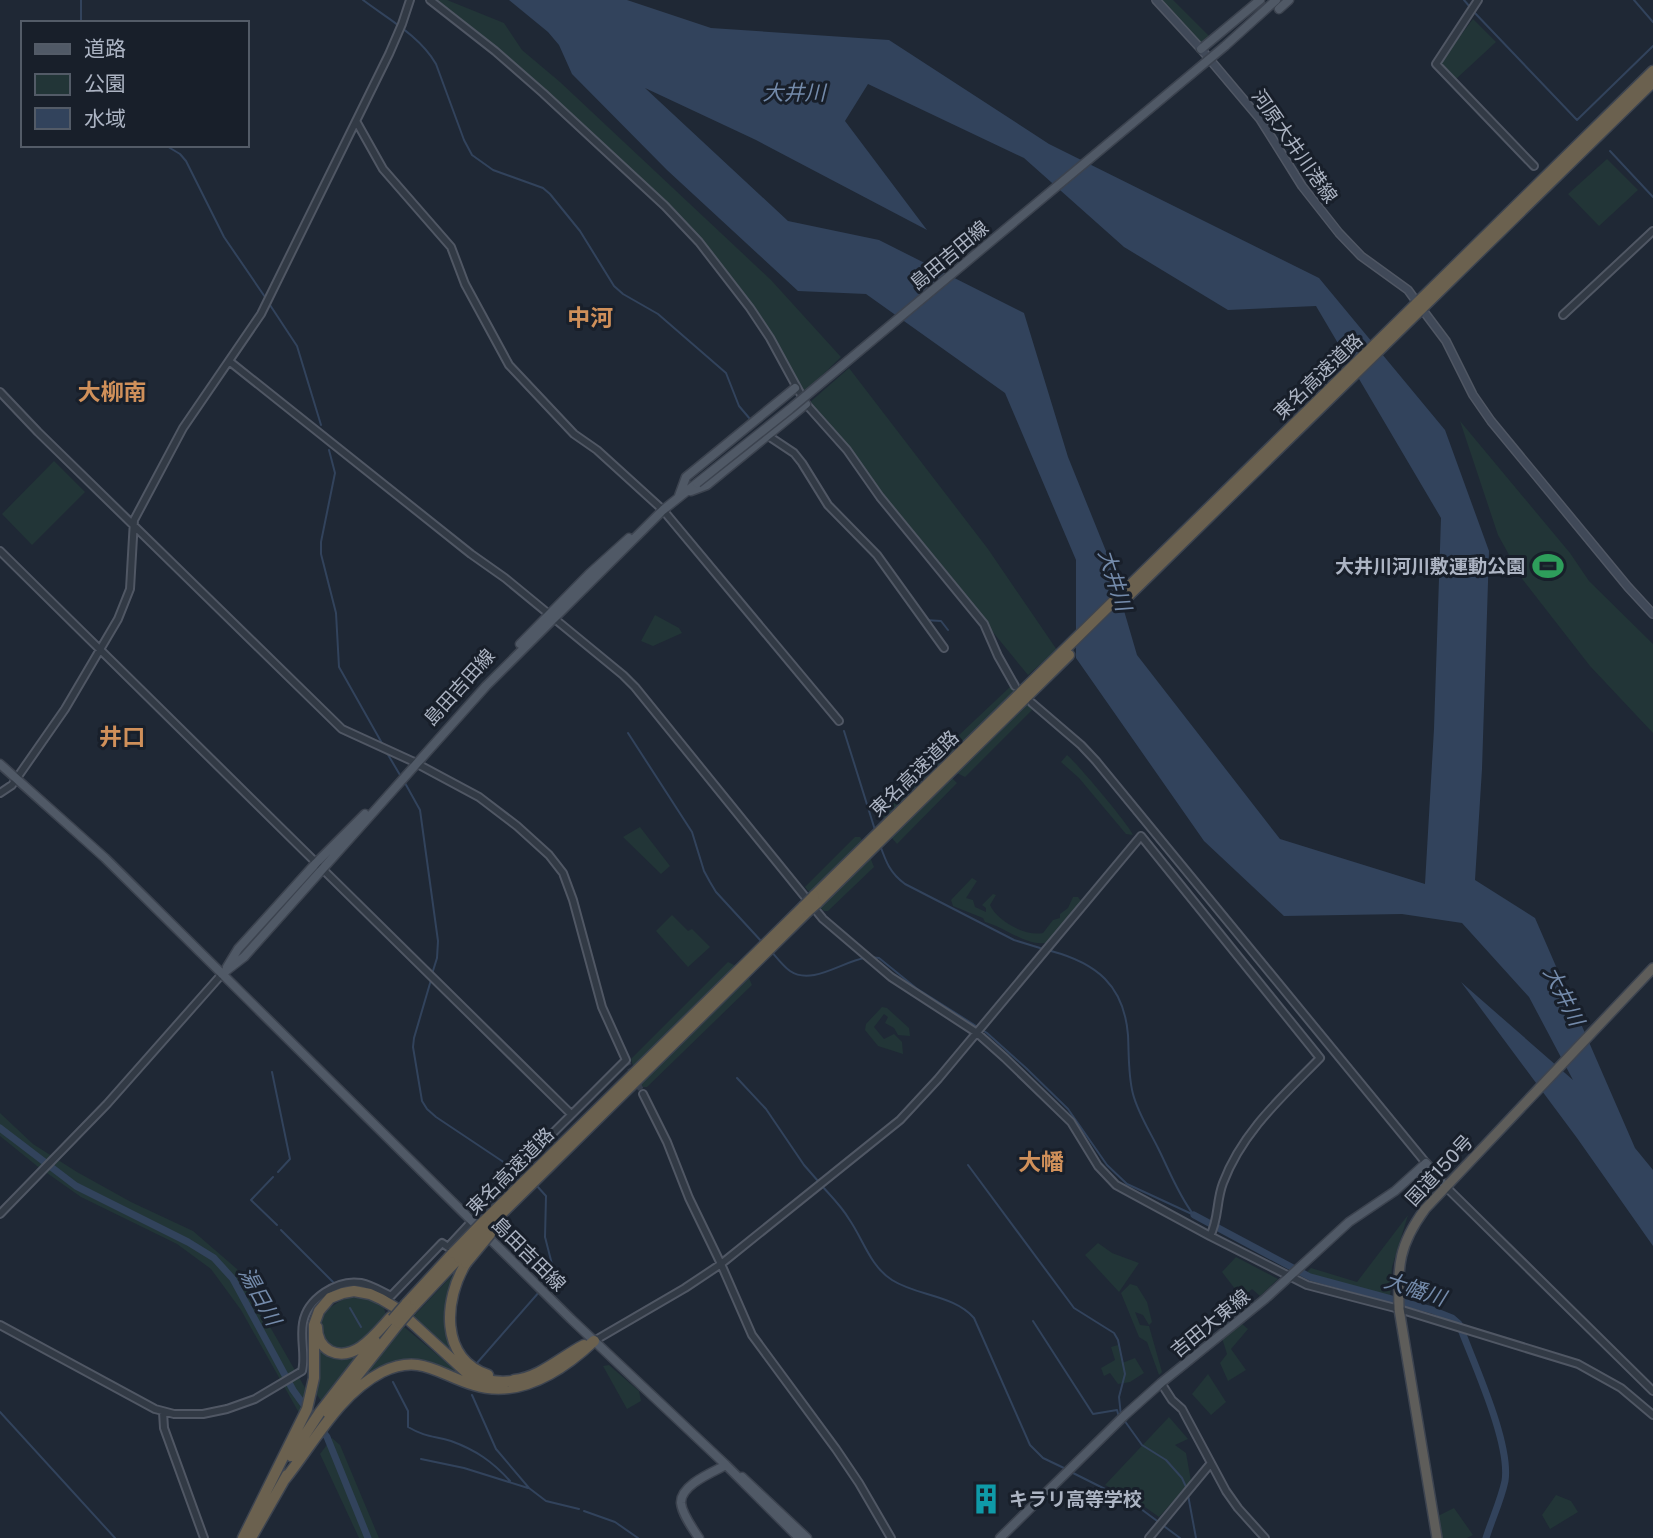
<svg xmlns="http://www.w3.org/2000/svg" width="1653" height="1538" viewBox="0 0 1653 1538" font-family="'Public Sans','Noto Sans JP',sans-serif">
  <rect width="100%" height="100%" fill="#1f2835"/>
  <path fill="#223537" d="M428 0H447L504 23 522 50 560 82 771 280 841 357 803 394 745 299 687 225 544 93Z
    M1161 0H1173L1211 38 1203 43 1199 41Z
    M1473 19 1496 42 1456 79 1440 63Z
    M1607 159 1638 190 1599 226 1568 194Z
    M849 368 988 549 1057 650 1028 675 895 513 857 457 809 403Z
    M1460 421 1570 553 1589 581 1653 644V733L1590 666 1523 580 1498 535Z
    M54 461 85 492 32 545 2 514Z
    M655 615 679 628 682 633 653 646 641 641Z
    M1011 686 1015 690 945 760 940 753Z
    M1027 702 1031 706 1032 710 965 777 957 773Z
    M1067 755C1076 762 1131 827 1133 835L1126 834 1079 778 1061 762Z
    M936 760 940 763 884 819 881 812 929 763Z
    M952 778 957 783 897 844 891 837Z
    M640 827 670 866 661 874 623 837Z
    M855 837H860L862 840 810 893 805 887Z
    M870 857 874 867 828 911H824L820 907Z
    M972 878 977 881 966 898 973 900 975 907 986 912V908L982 905 993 894 996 895 990 905C997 921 1026 937 1043 933L1053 920 1060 918V914L1068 908 1073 897H1078L1081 901 1050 941C1033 951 1003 926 985 922L983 918 953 906 951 900Z
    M672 915 688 931 692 929 710 947 688 967 656 931Z
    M728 962 736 966 633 1066 631 1059Z
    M749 978 752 985 647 1087H643L641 1084Z
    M882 1007 887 1008 909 1028 910 1036 898 1035 894 1028 885 1023 888 1017 884 1014 874 1027 884 1039 894 1034 902 1042 903 1054 878 1046 865 1030 866 1024Z
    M0 1113 33 1144 77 1172 131 1202 193 1231 237 1269 308 1393 299 1413 241 1310 211 1269 177 1244 81 1197 37 1166 0 1136Z
    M1408 1215 1392 1267 1390 1299 1330 1283 1306 1273 1311 1268 1357 1282Z
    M1098 1243 1112 1253 1139 1263 1119 1292 1085 1255Z
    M1236 1257 1278 1279 1260 1296 1252 1289 1242 1298 1222 1272Z
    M460 1267 446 1311 464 1366 413 1317Z
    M1130 1284 1137 1286 1147 1302 1152 1322 1149 1325 1143 1315 1135 1312 1140 1325 1149 1326 1162 1372 1159 1375 1147 1342 1139 1337 1121 1293Z
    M348 1297 369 1299 384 1308 386 1315C370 1336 352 1358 324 1343 318 1315 323 1310 348 1297Z
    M1241 1323 1248 1329 1231 1349 1246 1370 1228 1381 1220 1363 1227 1354 1222 1338Z
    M403 1326 459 1373 457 1375 415 1363 349 1392Z
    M315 1338 325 1351 364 1349 322 1402 315 1392Z
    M1118 1345 1122 1363 1135 1358 1144 1373 1130 1382 1118 1384 1110 1373 1104 1376 1101 1368 1115 1360 1111 1347Z
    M609 1365 639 1391 641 1401 627 1409 603 1366Z
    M1208 1374 1226 1402 1211 1415 1192 1394Z
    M1169 1417 1188 1439 1175 1445 1186 1453 1191 1481 1159 1517 1138 1502 1105 1485Z
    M332 1438 340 1445 379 1538H359L320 1454Z
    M1556 1495 1571 1501 1578 1512 1550 1529 1542 1515Z
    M1454 1508 1473 1535 1467 1538H1441L1438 1516Z"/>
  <path fill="#32435c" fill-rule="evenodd" d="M509 0H627L711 28 889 40 1049 144 1319 278 1445 430 1489 551 1482 769 1475 880 1535 918 1635 1148 1653 1170V1246L1577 1138 1461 982 1573 1080 1529 997 1462 923 1402 914 1284 916 1204 841 1076 658V560L1005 393 866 294 798 291 667 170 572 74 559 45 548 32ZM868 84 1024 158 1124 247 1228 310 1316 306 1441 518 1434 729 1425 884 1280 839 1137 655 1108 556 1068 457 1024 313 879 240 788 221 645 88 756 140 927 230 845 121Z"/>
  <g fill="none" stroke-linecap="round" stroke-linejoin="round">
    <path stroke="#32435c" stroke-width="2" d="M81 0V23
      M363 0C388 19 420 36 436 64L464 140 472 155 493 170 543 188 550 194 580 231 614 286 623 294 658 314 726 373 739 406 750 419 749 422
      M1464 0 1470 7
      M1634 0 1653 22
      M1473 11 1577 120 1653 46
      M165 145 180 154 186 161 224 237 265 297
      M1610 151 1653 197
      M268 302 297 346 321 425
      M329 450 335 473 321 542V554L336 613 339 667 383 745
      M812 485 820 498
      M925 620 941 621 948 630
      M844 731 875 830
      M628 733 692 832 704 871 710 882 716 892 762 942
      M387 753 400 775
      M405 783 420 810 438 941 437 958 432 974
      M880 845C886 862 890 873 905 884L1014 940 1040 948
      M771 951C777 958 783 966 790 971 812 986 843 961 865 958
      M1051 951C1096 963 1124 985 1128 1035 1129 1054 1128 1075 1133 1094 1138 1113 1149 1130 1158 1148 1169 1170 1178 1194 1193 1214
      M870 957 879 958 916 988 987 1033 1026 1068 1068 1109 1107 1165 1127 1184 1194 1215
      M431 980 414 1038 413 1047 422 1101 427 1109 436 1117 514 1169
      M272 1072 290 1159 278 1172
      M737 1078 766 1109 804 1165 818 1181
      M968 1165 1074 1308 1114 1333 1118 1340 1125 1374 1119 1397 1121 1416
      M273 1177 251 1200 277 1225
      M537 1186 546 1196 545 1237 554 1272 544 1287
      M822 1186C831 1196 842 1207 849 1219 863 1239 870 1266 892 1280 917 1296 954 1295 974 1318L1030 1445 1043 1458 1066 1469
      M281 1230 334 1283
      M350 1308 361 1327
      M1033 1321 1093 1414 1117 1410 1119 1417
      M477 1363 540 1291
      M393 1382 408 1411V1427C425 1437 434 1436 451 1441 476 1450 493 1462 510 1481
      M472 1395 496 1449 529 1488 546 1501 579 1509
      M0 1412 115 1538
      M1124 1420 1142 1445 1166 1460 1182 1478 1187 1489
      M421 1459 464 1468 528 1488
      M1071 1472 1133 1503 1180 1538
      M1188 1495 1196 1538
      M584 1511 615 1522 638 1538"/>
    <path stroke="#32435c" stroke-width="7" d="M0 1128 76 1186 188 1242 214 1258 233 1279 293 1390 327 1437 368 1538
      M1194 1215 1310 1277 1432 1310 1452 1318 1459 1324C1473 1362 1511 1443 1505 1481 1501 1500 1492 1519 1486 1538"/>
    <path stroke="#343d4a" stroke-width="6" stroke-dasharray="6 3" stroke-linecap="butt" d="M626 1060 643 1094"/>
    <g stroke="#505764" stroke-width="10">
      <path id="tertiary" d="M430 0 495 51 543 93 665 206 699 242 750 308 770 338 806 404 847 450 880 497 984 624 998 656 1015 686
        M1478 0 1436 64 1534 166
        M356 121 383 169 451 247 465 284 509 365 574 434 597 450 663 510 839 721
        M1563 315 1653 231
        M229 361 471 554 505 578 623 675 635 687 823 919 891 977 977 1033 1005 1058 1071 1122 1098 1166 1116 1185 1210 1236 1307 1285 1399 1309 1578 1364 1621 1388 1653 1415
        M0 392 38 432 342 729 412 761 479 797 517 826 549 855 563 873 573 900 602 1007 626 1060 469 1217
        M767 435 794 453 802 463 828 505 877 555 944 648
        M0 551 571 1114
        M1032 703 1081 745 1096 761 1426 1163
        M0 793 12 785 65 709 118 619 130 589 134 520 183 428 261 314 389 54 402 24 410 0
        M643 1094 667 1142 689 1198 721 1264 752 1335 836 1449 859 1483 891 1538
        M1446 1187 1653 1391
        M0 1214 107 1104 222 974
        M0 1325 155 1409 174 1414H203L227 1409 255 1399 302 1371C306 1356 300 1339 303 1323 307 1299 337 1279 361 1283 371 1285 381 1291 391 1296L442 1243 448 1247 473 1220
        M594 1341 685 1288 721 1264 900 1120 938 1079 1141 836 1320 1058C1283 1096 1242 1132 1223 1183 1216 1201 1219 1219 1210 1236
        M1161 1383 1172 1400 1182 1409 1226 1491 1238 1508 1265 1538
        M163 1412 164 1428 204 1538
        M1149 1538 1211 1463"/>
    </g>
    <g stroke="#505764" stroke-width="10">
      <path id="secondary" d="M1156 0 1201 49 1260 119 1302 186 1339 233 1361 256 1408 290 1416 301
        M1425 313 1446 341 1473 395 1491 421 1628 587 1653 614"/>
    </g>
    <g stroke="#3c434f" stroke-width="11">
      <path id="primary" d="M1279 9 1289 0
        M1225 46 1276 0
        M1201 49 1260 0
        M691 491 707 485 806 404
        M679 496 686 477 795 388
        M520 644 589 574 629 538
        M0 764 105 858 571 1319 726 1465 799 1538
        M227 967 238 949 316 863 365 814
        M222 974 244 957 486 686 663 510 697 483
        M742 1477 807 1538
        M699 1538C693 1529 682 1514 681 1503 680 1485 713 1472 726 1465
        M1000 1538 1124 1416 1161 1383 1265 1299 1349 1222 1395 1191 1426 1163 1446 1187"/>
    </g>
    <g stroke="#3d4450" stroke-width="12">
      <path id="trunk" d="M1437 1538 1399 1309C1398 1265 1398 1246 1425 1209L1653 968"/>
    </g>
    <g stroke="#3d4450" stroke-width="13">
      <path id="motorway" d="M1119 605 1653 82
        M814 896 1653 71
        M817 903 1069 655
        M483 1222 804 906
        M488 1227 808 911
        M466 1263C444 1299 439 1358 488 1375
        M406 1304 453 1253
        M411 1309 459 1258
        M317 1327C317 1337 321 1346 330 1351 355 1363 377 1332 391 1317
        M514 1380C539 1378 562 1356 584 1345
        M328 1413 399 1323
        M291 1456 320 1412 375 1341
        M285 1479C314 1443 339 1394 382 1372 421 1353 439 1375 474 1385 519 1399 563 1370 594 1341
        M243 1538 307 1409 314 1378V1325L319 1311 330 1298 343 1293 354 1291 370 1294 381 1299 396 1308 467 1373C484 1381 500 1384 518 1380
        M251 1538 287 1475"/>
    </g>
    <use href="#tertiary" stroke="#323a45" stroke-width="6"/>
    <use href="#secondary" stroke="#404958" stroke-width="7"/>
    <use href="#primary" stroke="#505966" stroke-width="8"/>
    <use href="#trunk" stroke="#5e5d5a" stroke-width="9"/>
    <use href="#motorway" stroke="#6b614f" stroke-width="10"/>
    <g stroke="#3c434f" stroke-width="11" stroke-linecap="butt">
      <path id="primary-bridge" d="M697 483 790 409 1225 46"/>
    </g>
    <g stroke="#3d4450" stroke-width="13" stroke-linecap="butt">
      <path id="motorway-bridge" d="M804 906 814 896
        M808 911 817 903
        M453 1253 483 1222
        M459 1258 488 1227
        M466 1263 490 1234
        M393 1319 406 1304
        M399 1323 411 1309"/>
    </g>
    <use href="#primary-bridge" stroke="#505966" stroke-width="8"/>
    <use href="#motorway-bridge" stroke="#6b614f" stroke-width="10"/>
  </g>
  <defs>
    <g id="stadium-bare" transform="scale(2.415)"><path d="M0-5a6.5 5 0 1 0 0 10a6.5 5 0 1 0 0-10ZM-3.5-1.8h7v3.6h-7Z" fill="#2e9e5b" stroke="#181f2a" stroke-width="2.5" paint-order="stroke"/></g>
    <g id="building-bare" transform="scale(2.415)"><path d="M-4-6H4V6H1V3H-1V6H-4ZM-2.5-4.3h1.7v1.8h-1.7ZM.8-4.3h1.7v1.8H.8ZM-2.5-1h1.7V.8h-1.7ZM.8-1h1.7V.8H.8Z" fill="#0f9aa8" stroke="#181f2a" stroke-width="2.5" paint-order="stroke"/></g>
  </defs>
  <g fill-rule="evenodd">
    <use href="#stadium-bare" x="1548" y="566"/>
    <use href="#building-bare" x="986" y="1499"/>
  </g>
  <g text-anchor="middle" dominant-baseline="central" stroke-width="6" stroke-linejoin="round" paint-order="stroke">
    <g font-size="19" fill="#acb4c3" stroke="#181f2a">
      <text transform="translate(1295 146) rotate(55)">河原大井川港線</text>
      <text transform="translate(949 255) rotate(-40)">島田吉田線</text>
      <text transform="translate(1318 376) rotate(-44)">東名高速道路</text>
      <text transform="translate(459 687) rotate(-48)">島田吉田線</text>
      <text transform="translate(914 773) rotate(-44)">東名高速道路</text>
      <text transform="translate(1439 1170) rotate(-47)">国道150号</text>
      <text transform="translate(510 1171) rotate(-45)">東名高速道路</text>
      <text transform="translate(529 1254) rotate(45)">島田吉田線</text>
      <text transform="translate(1210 1323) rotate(-39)">吉田大東線</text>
    </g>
    <g font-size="19" font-weight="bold" fill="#acb4c3" stroke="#181f2a" text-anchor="end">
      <text x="1525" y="566">大井川河川敷運動公園</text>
      <text x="1009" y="1499" text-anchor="start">キラリ高等学校</text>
    </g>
    <g font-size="21" font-style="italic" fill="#748bab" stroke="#181f2a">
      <text x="794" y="92">大井川</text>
      <text transform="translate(1115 580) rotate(72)">大井川</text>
      <text transform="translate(1564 996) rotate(63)">大井川</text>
      <text transform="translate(1415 1289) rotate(18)">大幡川</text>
      <text transform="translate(260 1296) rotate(61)">湯日川</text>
    </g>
    <g font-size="23" font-weight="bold" fill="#d0905a" stroke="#181f2a">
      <text x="590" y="317">中河</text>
      <text x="112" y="391">大柳南</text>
      <text x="122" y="736">井口</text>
      <text x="1041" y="1161">大幡</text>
    </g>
  </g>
  <rect x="21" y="21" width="228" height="126" fill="#181f2a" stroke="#535b67" stroke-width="2"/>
  <rect x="35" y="44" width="35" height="10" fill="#505966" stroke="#535b67" stroke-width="2"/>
  <text x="84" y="56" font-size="21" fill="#acb4c3">道路</text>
  <rect x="35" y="74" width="35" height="21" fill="#223537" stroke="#535b67" stroke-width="2"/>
  <text x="84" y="91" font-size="21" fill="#acb4c3">公園</text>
  <rect x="35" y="108" width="35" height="21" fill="#32435c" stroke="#535b67" stroke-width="2"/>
  <text x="84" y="126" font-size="21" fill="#acb4c3">水域</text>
</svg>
